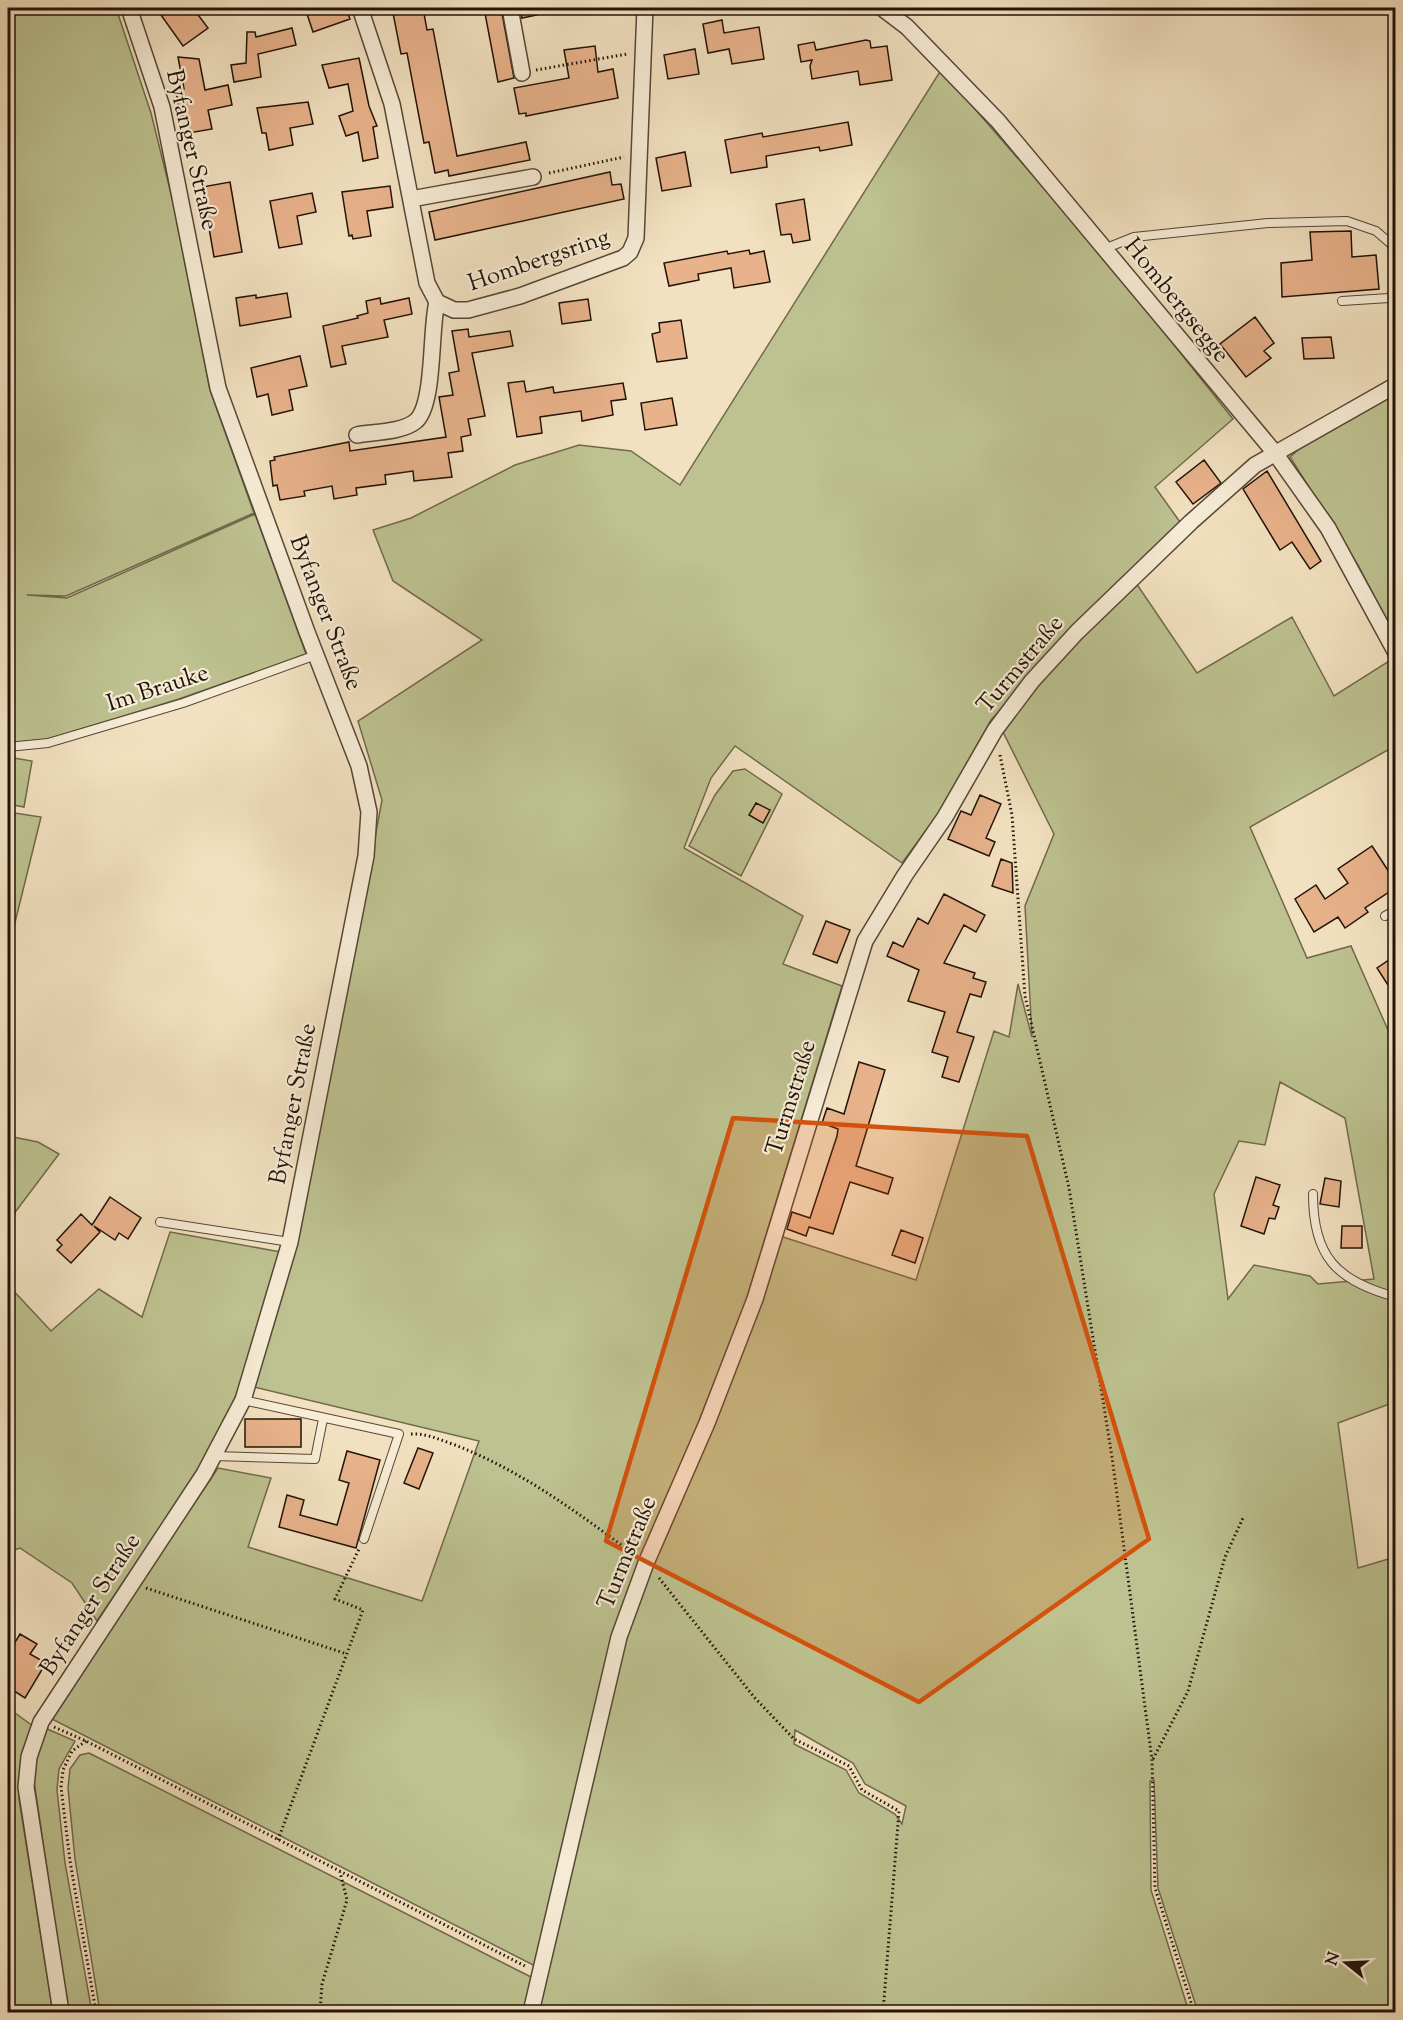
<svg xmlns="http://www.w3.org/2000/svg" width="1403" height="2020" viewBox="0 0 1403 2020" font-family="'Sorts Mill Goudy',serif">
  <rect width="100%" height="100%" fill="#f2e1c0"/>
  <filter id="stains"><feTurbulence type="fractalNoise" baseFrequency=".00333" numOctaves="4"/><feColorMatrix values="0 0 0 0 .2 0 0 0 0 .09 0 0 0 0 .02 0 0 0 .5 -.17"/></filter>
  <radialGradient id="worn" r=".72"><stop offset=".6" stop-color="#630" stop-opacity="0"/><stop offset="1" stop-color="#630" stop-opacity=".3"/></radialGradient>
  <path fill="#bdc290" stroke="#706a4c" stroke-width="1.5" fill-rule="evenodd" d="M8 8 117 11 151 113 174 206 210 390 254 513 66 596 27 595 67 598 255 514 306 654 179 699 48 739 8 743Z
    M941 70 1108 262 1233 419 1155 487 1180 522 1074 629 991 720 941 810 902 863 735 746 711 778 684 848 803 916 783 964 842 986 745 1304 621 1620 535 1966 50 1718 218 1468 271 1478 248 1547 422 1601 479 1441 254 1387 352 962 382 800 358 721 482 640 393 581 373 530 411 518 515 465 579 445 631 451 680 485Z
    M1395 393V636L1358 565 1290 457 1306 443Z
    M1136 583 1197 673 1292 617 1334 696 1389 661 1395 674V746L1250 827 1307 958 1351 946 1395 1046V1402L1338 1423 1358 1568 1395 1557V2012H1198L1158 1888 1154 1780 1150 1781 1151 1890 1189 2012H535L623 1639 780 1236 916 1280 994 1031 1009 1037 1018 984 1032 1037 1025 906 1054 834 1002 730 1036 685ZM1280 1082 1345 1118 1374 1279 1318 1284 1310 1276 1254 1265 1228 1299 1214 1194 1239 1141 1265 1145ZM795 1730 853 1763 865 1784 906 1806 902 1824 895 1814 859 1793 846 1770 794 1744Z
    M8 757 32 761 24 807 8 804Z
    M745 769 782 794 741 876 689 846 715 795 733 771Z
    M8 812 41 817 8 951Z
    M8 1136 38 1142 59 1154 16 1211 8 1226Z
    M170 1232 281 1252 240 1386 213 1448 97 1621 72 1583 20 1548 8 1552V1285L51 1331 99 1289 142 1317Z
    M8 1708 33 1726 21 1763 19 1799 53 2012H8Z
    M45 1728 75 1741 59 1769 57 1790 65 1863 92 2012H68L34 1781 37 1755Z
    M89 1753 533 1978 526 2012H100L75 1859 68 1788 70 1769 80 1755Z"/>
  <path fill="#e8b28b" stroke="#221309" stroke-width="1.5" d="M156 8H193L208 28 183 46Z
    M305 8H346L350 19 313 32Z
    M392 8H423L427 30 433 29 457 156 526 142 530 160 449 176 448 170 435 173 429 142 424 143 407 53 401 54Z
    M484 8H501L514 78 498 82Z
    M520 8H537V15L522 18Z
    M722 20 724 33 759 27 764 59 732 64 729 49 708 53 703 24Z
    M292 28 296 45 258 54 261 77 234 82 231 65 246 63 247 32H255L256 37Z
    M866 40 870 41 871 48 887 46 892 80 860 85 858 71 812 79 810 66 812 60 801 62 798 45 814 42 816 50Z
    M595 46 598 72 613 69 618 98 526 116V113L519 114 514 88 569 78 564 50Z
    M695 49 699 74 668 79 664 55Z
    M178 57 199 59 205 90 228 85 232 105 208 110 212 129 189 133 185 115 180 116 176 91 184 89Z
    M359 58 369 106 377 126 373 127 378 158 363 161 358 132 346 136 339 116 353 111 348 84 329 88 322 65Z
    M308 102 313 124 290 128 293 145 269 150 266 133H262L257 108Z
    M848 122 852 145 820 151 819 147 766 156 767 167 731 173 725 140 762 133 763 137Z
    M685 152 691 186 662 191 656 158Z
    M610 172 612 185 621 184 624 199 435 240 429 212Z
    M230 182 242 252 214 257 202 187Z
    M390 186 393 207 367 211 371 236 353 239 352 235 349 236 342 192Z
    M312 193 316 212 297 216 302 244 279 248 270 201Z
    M804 199 810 240 793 243 791 234 781 235 776 204Z
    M1351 231 1352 257 1376 255 1379 289 1282 297 1281 263 1312 260 1310 232Z
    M749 250 750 254 764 251 770 282 734 288 731 268 698 274 699 280 669 286 664 263 727 251 728 254Z
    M287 293 291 317 240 326 236 298 256 295V298Z
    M380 298 381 304 409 298 412 314 384 320 388 337 342 346 346 364 331 367 323 326 358 318 357 316 368 313 366 301Z
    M588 299 591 320 562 324 559 303Z
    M1255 317 1274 343 1264 351 1271 358 1246 377 1220 344Z
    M681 320 687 358 657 362 652 334 660 332 659 323Z
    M468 329 469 337 510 331 513 346 472 353 485 416 468 419 471 435 461 437 463 451 448 453 452 477 414 481 413 471 385 475 386 484 356 488 357 495 334 499 332 486 304 491 305 496 280 500 277 485 273 486 270 461 275 460 274 457 349 442 350 451 446 437 439 397 453 395 449 373 459 371 452 331Z
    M1331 337 1334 358 1304 359 1302 338Z
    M300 356 307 386 289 390 293 410 272 415 268 394 257 397 251 368Z
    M524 381 526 392 553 387 554 393 623 383 626 399 611 401 613 415 582 421 581 411 540 417 542 433 517 437 508 383Z
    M672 398 677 425 645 430 641 403Z
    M1204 460 1221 483 1193 504 1176 482Z
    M1267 471 1321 561 1310 569 1292 542 1280 550 1243 489Z
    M980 795 1001 804 986 838 995 842 989 856 948 839 961 811 971 815Z
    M756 803 770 810 763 823 749 815Z
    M1372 846 1395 881V888L1365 908 1368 912 1345 928 1338 917 1314 932 1295 899 1316 885 1325 899 1348 883 1338 869Z
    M1001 859 1012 863 1013 893 992 886Z
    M944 894 985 915 976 932 964 925 944 963 975 973 973 978 986 982 981 997 970 994 957 1032 974 1037 959 1082 942 1077 948 1057 932 1052 945 1012 908 1001 919 970 887 956 893 942 903 947 918 918 928 924Z
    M826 921 850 930 837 963 813 954Z
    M1395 956V996L1377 968Z
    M859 1062 885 1070 856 1166 893 1178 888 1194 850 1182 833 1234 809 1227 806 1236 787 1229 792 1212 810 1218 837 1136 838 1129 822 1123 827 1108 844 1114Z
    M1256 1177 1280 1185 1273 1205 1279 1207 1275 1219 1269 1218 1264 1234 1241 1226Z
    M1325 1178 1341 1181 1339 1207 1320 1204Z
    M110 1197 141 1218 128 1239 119 1233 115 1240 94 1226 100 1232 71 1263 57 1250 62 1245 57 1240 81 1214 92 1225Z
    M1342 1226H1362V1248H1341Z
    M901 1230 923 1238 915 1263 892 1255Z
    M245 1419H301V1447H245Z
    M418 1448 433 1453 419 1489 404 1483Z
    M347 1451 380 1460 356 1548 279 1527 287 1495 304 1500 300 1515 337 1525 349 1483 339 1480Z
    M20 1634 37 1644 30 1654 46 1663 25 1698 8 1687V1641L14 1644Z"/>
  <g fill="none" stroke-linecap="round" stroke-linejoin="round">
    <g stroke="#564637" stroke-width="10">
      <path id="service" d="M1104 249 1134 237 1268 223 1347 221 1376 231 1391 244 1394 251V292L1389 298 1342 301
        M8 747 48 743 183 703 316 655
        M1385 916 1396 910
        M1313 1194C1313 1256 1336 1281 1396 1297
        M160 1222 290 1242
        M243 1400 399 1434 364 1539
        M213 1456 315 1459 323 1419"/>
    </g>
    <g stroke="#564637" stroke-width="18">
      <path id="minor" d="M360 8 392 104 427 283 437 302 454 310H468L520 296 623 258 630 252 636 238 645 8
        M510 8 522 73
        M882 8 907 27 998 121 1275 453 1328 528 1396 653
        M411 199 533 177
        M357 435C374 432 403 432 416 421 435 404 430 329 437 302
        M61 2012 26 1787 29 1757 41 1722 204 1474 243 1400 290 1242 366 856 369 812 359 766 307 632 218 388 162 107 129 8
        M531 2012 619 1637 646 1563 707 1423 755 1299 865 941 905 875 945 817 995 730 1032 681 1077 632 1191 522 1255 465 1396 385"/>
    </g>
    <path stroke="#221309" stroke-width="3" stroke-dasharray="1.5 3" stroke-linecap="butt" d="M536 70 627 54
      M549 173 624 157
      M1000 755 1012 815 1025 996 1069 1188 1112 1457 1152 1760 1155 1888 1194 2012
      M411 1434C427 1433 440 1440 455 1445 520 1470 577 1512 632 1553
      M659 1578 754 1697 794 1739 849 1766 862 1790 899 1811 883 2012
      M146 1588 347 1654
      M54 1727 86 1741 525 1966
      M86 1741 72 1751 63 1770 61 1787 70 1861 96 2012
      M1153 1759 1188 1691 1225 1557 1243 1518
      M278 1840 363 1610 335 1599 359 1549
      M320 2012 322 1984 347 1900 340 1872"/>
    <use href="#service" stroke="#f7ecd6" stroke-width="8"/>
    <use href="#minor" stroke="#f7ecd6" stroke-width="15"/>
  </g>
  <path fill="#d4520c" fill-opacity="0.2" stroke="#d4520c" stroke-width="4.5" stroke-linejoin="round" d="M733 1118 1027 1136 1149 1539 919 1702 606 1541Z"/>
  <g text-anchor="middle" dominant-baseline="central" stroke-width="4.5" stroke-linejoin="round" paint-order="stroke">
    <g font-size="24" fill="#221309" stroke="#f7ecd6">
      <text transform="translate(191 150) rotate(77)">Byfanger Straße</text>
      <text transform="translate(539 261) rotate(-19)">Hombergsring</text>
      <text transform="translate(1176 301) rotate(51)">Hombergsegge</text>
      <text transform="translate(325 613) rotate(69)">Byfanger Straße</text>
      <text transform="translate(1021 665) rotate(-50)">Turmstraße</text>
      <text transform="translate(158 689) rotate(-18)">Im Brauke</text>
      <text transform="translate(792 1098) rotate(-73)">Turmstraße</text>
      <text transform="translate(294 1104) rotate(-79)">Byfanger Straße</text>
      <text transform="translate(628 1553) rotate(-68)">Turmstraße</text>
      <text transform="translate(91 1605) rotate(-57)">Byfanger Straße</text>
    </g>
  </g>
  <rect width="1403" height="2020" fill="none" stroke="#f2e1c0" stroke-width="30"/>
  <rect x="9" y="9" width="1385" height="2002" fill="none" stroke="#221309" stroke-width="3"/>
  <rect x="15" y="15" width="1373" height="1990" fill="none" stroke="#221309" stroke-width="1.5"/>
  <g transform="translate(1346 1963) rotate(288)" stroke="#f7ecd6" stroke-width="4.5" paint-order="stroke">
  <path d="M0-4.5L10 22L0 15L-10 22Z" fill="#221309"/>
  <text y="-9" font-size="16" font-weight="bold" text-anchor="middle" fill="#221309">N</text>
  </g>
  <rect width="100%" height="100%" filter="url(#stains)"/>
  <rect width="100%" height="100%" fill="url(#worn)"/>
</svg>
